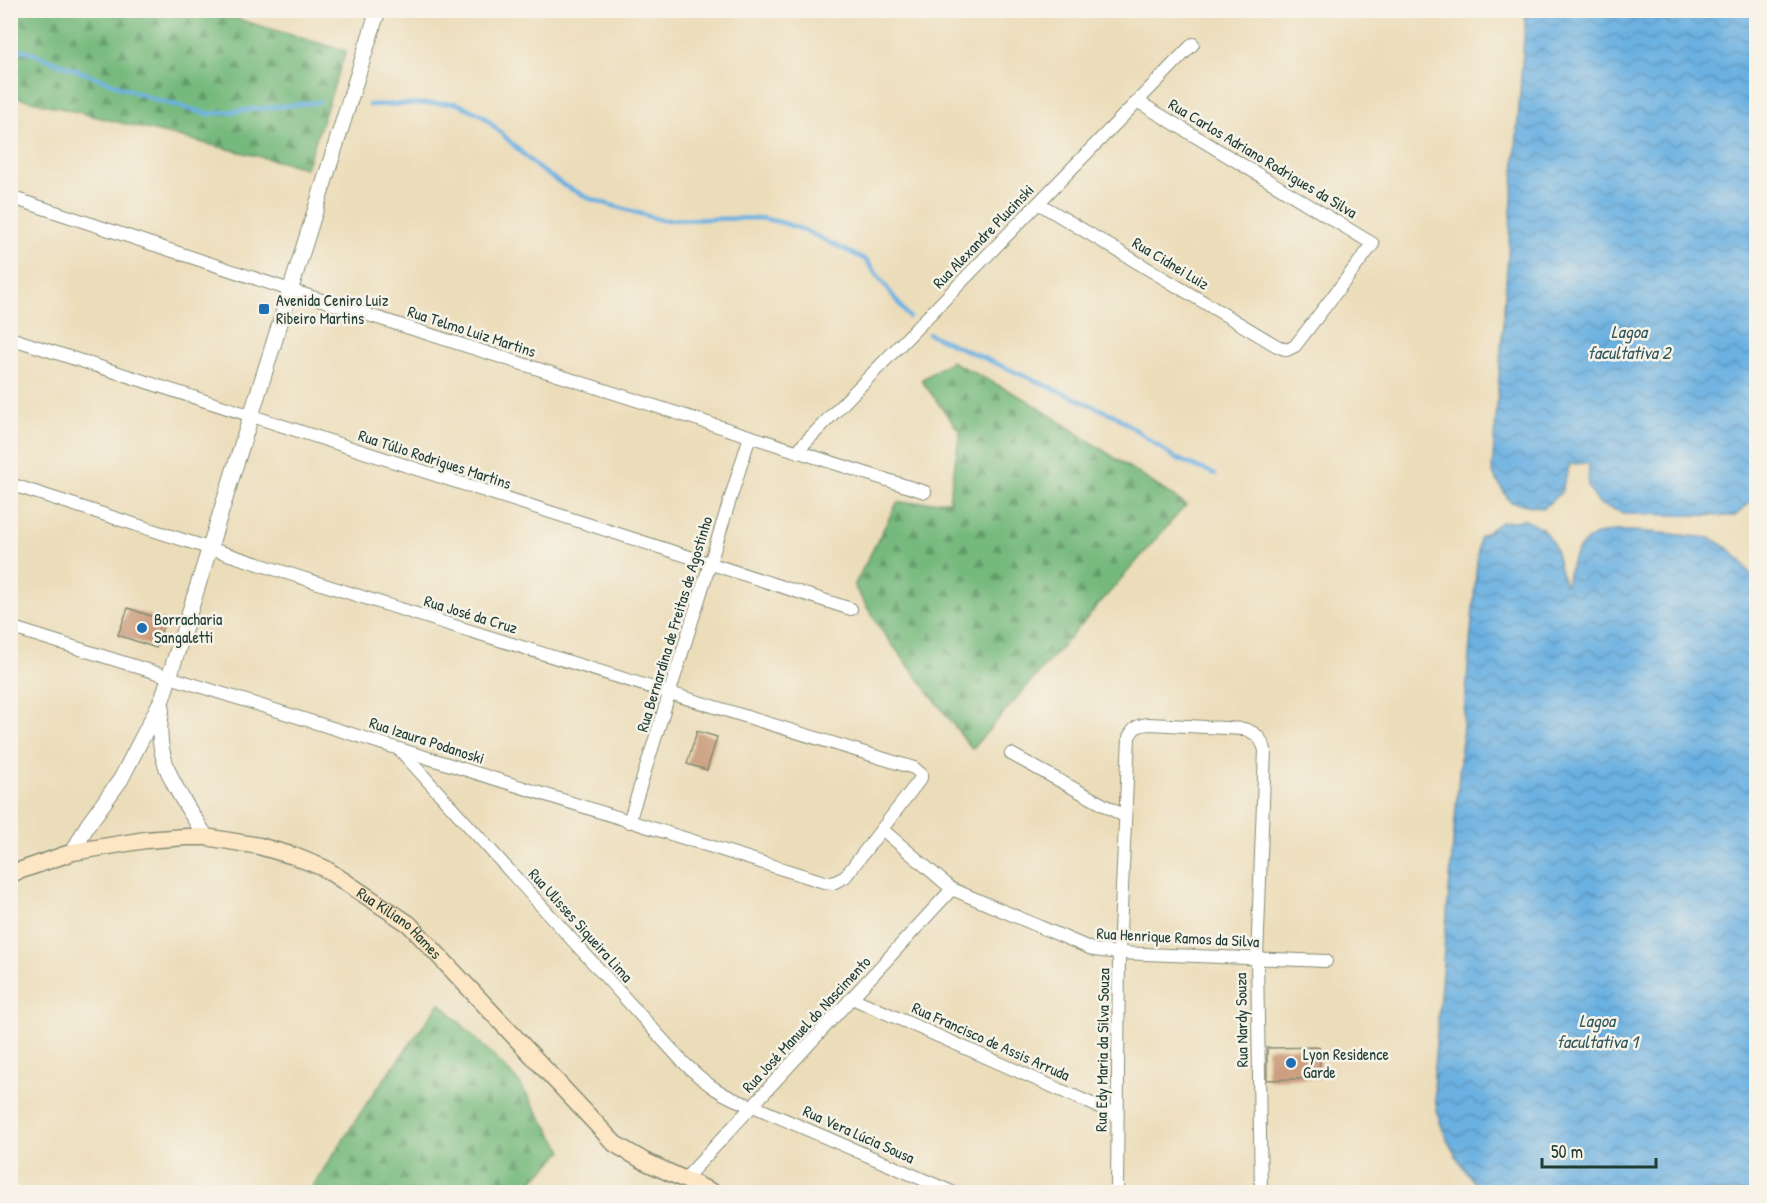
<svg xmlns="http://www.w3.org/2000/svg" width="1767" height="1203" viewBox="0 0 1767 1203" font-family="'Patrick Hand',sans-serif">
  <defs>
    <pattern id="forest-firs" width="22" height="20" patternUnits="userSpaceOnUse" patternTransform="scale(1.5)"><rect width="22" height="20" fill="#76b97d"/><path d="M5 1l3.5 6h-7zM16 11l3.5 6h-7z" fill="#609867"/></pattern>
    <pattern id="water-waves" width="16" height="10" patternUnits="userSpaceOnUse" patternTransform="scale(1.5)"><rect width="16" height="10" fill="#6ab0e1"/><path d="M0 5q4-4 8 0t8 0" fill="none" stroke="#5790b7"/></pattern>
  </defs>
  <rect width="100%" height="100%" fill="#f7f3e8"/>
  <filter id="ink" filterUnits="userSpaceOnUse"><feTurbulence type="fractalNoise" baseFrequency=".0167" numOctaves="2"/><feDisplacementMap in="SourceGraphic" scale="12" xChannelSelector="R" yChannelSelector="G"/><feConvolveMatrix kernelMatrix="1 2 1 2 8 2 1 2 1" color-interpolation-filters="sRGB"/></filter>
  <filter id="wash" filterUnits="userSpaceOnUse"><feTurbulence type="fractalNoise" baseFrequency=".008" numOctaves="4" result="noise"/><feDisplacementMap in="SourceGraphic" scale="24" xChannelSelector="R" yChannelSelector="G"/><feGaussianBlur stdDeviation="1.35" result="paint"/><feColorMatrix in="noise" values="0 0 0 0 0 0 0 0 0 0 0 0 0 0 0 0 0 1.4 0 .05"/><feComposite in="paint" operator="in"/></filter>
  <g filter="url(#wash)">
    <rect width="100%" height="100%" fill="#ecddba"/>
    <path fill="url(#forest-firs)" stroke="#4a7b58" stroke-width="1.5" d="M11 10 210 11 346 51 306 168 11 96Z
      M951 361 1027 400 1186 505 972 749 882 631 854 586 897 503 949 501 960 432 921 380Z
      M440 1003 517 1080 563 1151 522 1192H309L371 1097Z"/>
    <path fill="url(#water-waves)" stroke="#44768a" stroke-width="1.5" d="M1526 11H1756V486L1753 500 1735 516 1626 514 1599 504 1588 487 1589 463 1570 464 1561 492 1544 508 1510 502 1492 472Z
      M1525 520 1542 528 1554 545 1564 584H1566C1575 530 1603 528 1650 532 1670 534 1690 536 1710 538 1733 548 1744 563 1756 583V1192H1482C1463 1169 1443 1140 1437 1110 1434 1096 1434 1081 1434 1067L1479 538 1501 522Z"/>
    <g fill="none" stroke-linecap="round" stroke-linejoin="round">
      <path stroke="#6ab0e1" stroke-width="4.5" d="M10 51 24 50 153 99 209 114 319 102
        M369 105 456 103 482 115 539 169 567 187 591 199 661 220 760 218 780 222 804 230 866 260 909 317
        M929 334 1116 416 1175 458 1215 474"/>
    </g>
    <g id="blocks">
      <path fill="#c99a79" d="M128 608 165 621 156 648 118 635Z
        M697 731 717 737 707 770 687 764Z
        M1319 1047 1320 1078 1267 1080V1048Z"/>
    </g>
  </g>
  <g filter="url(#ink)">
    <use href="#blocks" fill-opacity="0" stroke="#868d77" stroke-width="1.5"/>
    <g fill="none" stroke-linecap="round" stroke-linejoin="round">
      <g stroke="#868d77" stroke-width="14">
        <path id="minor" d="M10 197 290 290 925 492
          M1038 203 1277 346 1287 350 1295 346 1373 244 1137 101
          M10 338 851 609
          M797 451 1193 44
          M10 484C311 582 612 676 914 768L921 774V778L845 877 833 883 824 882 10 627
          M399 749 682 1061C705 1083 722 1097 753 1106L952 1192
          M1011 754 1124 816
          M629 822 750 436
          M883 830 952 889 1094 950 1119 953 1326 961
          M852 998 1117 1115
          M684 1180 952 889
          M1117 1192 1119 953 1129 737C1134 727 1138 725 1149 724L1244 729C1257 733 1261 738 1265 750L1257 958 1261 1192"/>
      </g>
      <g stroke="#868d77" stroke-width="17">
        <path id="tertiary" d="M162 706C161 716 159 725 160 735 161 772 187 806 206 837
          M73 852 87 826 121 779 163 697 378 10"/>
      </g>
      <g stroke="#868d77" stroke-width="19">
        <g id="secondary">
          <path id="s1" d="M10 874 73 852 145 840 186 837H206L259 846 294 856 324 868 409 924 615 1144 644 1161 712 1192"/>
        </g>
      </g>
      <use href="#minor" stroke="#fff" stroke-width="12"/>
      <use href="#tertiary" stroke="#fff" stroke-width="15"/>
      <use href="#secondary" stroke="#fce6c4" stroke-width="16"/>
    </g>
  </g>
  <g fill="#1f6fb2" stroke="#f7f3e8" stroke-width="2">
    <rect x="258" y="303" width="12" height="12" rx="3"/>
    <circle cx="142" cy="628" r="6"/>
    <circle cx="1291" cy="1063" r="6"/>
  </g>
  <g text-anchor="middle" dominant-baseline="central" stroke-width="5" stroke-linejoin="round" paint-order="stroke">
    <g font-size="16" fill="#1f3d34" stroke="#f7f3e8">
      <text transform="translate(1263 158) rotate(31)">Rua Carlos Adriano Rodrigues da Silva</text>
      <text transform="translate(983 236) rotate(-46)">Rua Alexandre Plucinski</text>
      <text transform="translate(1171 263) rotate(31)">Rua Cidnei Luiz</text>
      <text transform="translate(472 331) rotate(18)">Rua Telmo Luiz Martins</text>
      <text transform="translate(435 459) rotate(18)">Rua Túlio Rodrigues Martins</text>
      <text transform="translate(471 614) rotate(17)">Rua José da Cruz</text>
      <text transform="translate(674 624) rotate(-73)">Rua Bernardina de Freitas de Agostinho</text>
      <text transform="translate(427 740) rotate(18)">Rua Izaura Podanoski</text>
      <text stroke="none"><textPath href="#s1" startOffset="417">Rua Kiliano Hames</textPath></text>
      <text transform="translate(581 925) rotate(48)">Rua Ulisses Siqueira Lima</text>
      <text transform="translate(1178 937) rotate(3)">Rua Henrique Ramos da Silva</text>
      <text transform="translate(1241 1020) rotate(-91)">Rua Nardy Souza</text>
      <text transform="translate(806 1024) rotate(-47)">Rua José Manuel do Nascimento</text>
      <text transform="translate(991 1041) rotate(24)">Rua Francisco de Assis Arruda</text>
      <text transform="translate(1102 1050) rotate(-89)">Rua Edy Maria da Silva Souza</text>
      <text transform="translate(859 1134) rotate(24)">Rua Vera Lúcia Sousa</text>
    </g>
    <g font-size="16" fill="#1f3d34" stroke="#f7f3e8" text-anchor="start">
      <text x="276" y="300">Avenida Ceniro Luiz<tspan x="276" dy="18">Ribeiro Martins</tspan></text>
      <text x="154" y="619">Borracharia<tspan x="154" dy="18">Sangaletti</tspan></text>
      <text x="1303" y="1054">Lyon Residence<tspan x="1303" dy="18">Garde</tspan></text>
    </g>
    <g font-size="18" font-style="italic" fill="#325a5f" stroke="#f7f3e8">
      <text x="1629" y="331">Lagoa<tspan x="1629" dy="21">facultativa 2</tspan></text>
      <text x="1597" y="1020">Lagoa<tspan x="1597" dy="21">facultativa 1</tspan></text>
    </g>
  </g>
  <rect width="1767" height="1203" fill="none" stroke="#f7f3e8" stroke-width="36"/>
  <path d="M1542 1158v9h114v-9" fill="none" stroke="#1f3d34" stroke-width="3"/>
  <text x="1551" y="1158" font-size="18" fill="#1f3d34" stroke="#f7f3e8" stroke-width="4.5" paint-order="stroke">50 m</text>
</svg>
